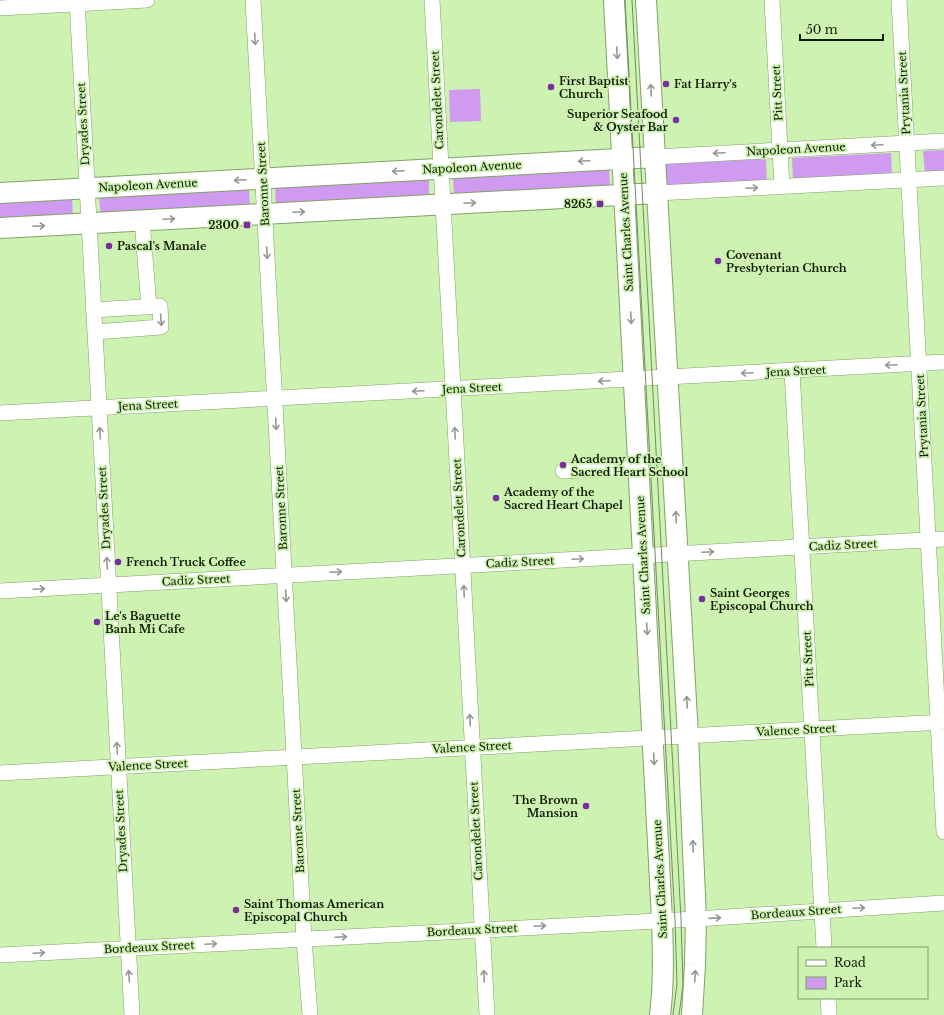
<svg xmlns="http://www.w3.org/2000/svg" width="944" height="1015" viewBox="0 0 944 1015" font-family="'Libre Baskerville',serif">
  <rect width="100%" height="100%" fill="#cdf2b2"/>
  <path fill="#d09af0" d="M480 89 481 121 450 122 449 90Z
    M944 150V172L925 173 923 151Z
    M891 153 892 175 793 180 792 158Z
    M766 159 767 182 666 188 665 164Z
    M609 168 610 190 454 198 453 176Z
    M429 178V200L276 208 275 186Z
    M249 187 250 209 101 218 99 196Z
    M72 196 73 219 0 223V200Z"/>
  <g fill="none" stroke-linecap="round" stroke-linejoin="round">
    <g stroke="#81a367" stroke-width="16">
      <path id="minor" d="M77 0 132 1015
        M253 0 304 939 310 1015
        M432 0 487 1015
        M772 0 782 187
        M899 0 944 832
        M0 8 147 0
        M655 157 944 141
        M657 193 944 178
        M142 220 149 307
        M93 310 160 306 161 327 95 332
        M792 371 824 948
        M0 413 944 362
        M563 471 639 467
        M0 591 944 539
        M0 773 944 722
        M0 955 696 919 944 903
        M828 998 829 1015"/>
    </g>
    <g stroke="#81a367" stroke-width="22">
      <path id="major" d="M614 0 662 920C663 952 664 983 660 1015
        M646 0 688 736 696 919 695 965 692 1015
        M0 193 655 157
        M0 228 657 193"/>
    </g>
    <use href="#minor" stroke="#fff" stroke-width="15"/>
    <use href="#major" stroke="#fff" stroke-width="20"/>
    <path stroke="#738c5f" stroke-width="1" d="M625 0 675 920 677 984 673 1015
      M632 0 681 919 683 985 679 1015"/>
  </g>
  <defs><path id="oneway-shaft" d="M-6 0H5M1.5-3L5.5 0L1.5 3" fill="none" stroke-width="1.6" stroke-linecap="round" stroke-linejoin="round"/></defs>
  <g stroke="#93998e">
    <use href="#oneway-shaft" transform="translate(255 39) rotate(87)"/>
    <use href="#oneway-shaft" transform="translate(617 53) rotate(87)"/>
    <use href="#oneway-shaft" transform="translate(651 90) rotate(-93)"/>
    <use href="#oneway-shaft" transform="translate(877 145) rotate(177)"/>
    <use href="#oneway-shaft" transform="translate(719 153) rotate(177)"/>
    <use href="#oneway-shaft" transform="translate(584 161) rotate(177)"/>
    <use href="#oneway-shaft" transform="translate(398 171) rotate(177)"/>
    <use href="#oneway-shaft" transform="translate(240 180) rotate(177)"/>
    <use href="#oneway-shaft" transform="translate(752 188) rotate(-3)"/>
    <use href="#oneway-shaft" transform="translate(470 203) rotate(-3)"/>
    <use href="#oneway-shaft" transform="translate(299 212) rotate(-3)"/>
    <use href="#oneway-shaft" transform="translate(169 219) rotate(-3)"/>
    <use href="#oneway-shaft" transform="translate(39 226) rotate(-3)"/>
    <use href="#oneway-shaft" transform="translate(267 253) rotate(87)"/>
    <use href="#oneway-shaft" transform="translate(631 318) rotate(87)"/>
    <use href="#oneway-shaft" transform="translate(161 320) rotate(86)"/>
    <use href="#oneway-shaft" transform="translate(891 365) rotate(177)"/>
    <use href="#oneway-shaft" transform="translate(747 373) rotate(177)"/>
    <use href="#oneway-shaft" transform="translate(604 381) rotate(177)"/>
    <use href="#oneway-shaft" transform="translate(418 391) rotate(177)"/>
    <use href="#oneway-shaft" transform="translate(276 424) rotate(87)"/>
    <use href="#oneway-shaft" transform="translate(100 433) rotate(-93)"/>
    <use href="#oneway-shaft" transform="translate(455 433) rotate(-93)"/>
    <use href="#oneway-shaft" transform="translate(676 517) rotate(-93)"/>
    <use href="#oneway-shaft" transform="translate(708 552) rotate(-3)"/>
    <use href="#oneway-shaft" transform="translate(578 559) rotate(-3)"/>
    <use href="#oneway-shaft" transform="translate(107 563) rotate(-93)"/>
    <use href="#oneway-shaft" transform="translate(336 572) rotate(-3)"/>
    <use href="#oneway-shaft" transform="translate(39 589) rotate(-3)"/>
    <use href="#oneway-shaft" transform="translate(464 591) rotate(-93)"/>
    <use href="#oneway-shaft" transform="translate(286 596) rotate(87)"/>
    <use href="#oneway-shaft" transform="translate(647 629) rotate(87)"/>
    <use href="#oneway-shaft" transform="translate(687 702) rotate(-93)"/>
    <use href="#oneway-shaft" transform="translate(470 720) rotate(-93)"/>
    <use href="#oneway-shaft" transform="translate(117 748) rotate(-93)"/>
    <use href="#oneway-shaft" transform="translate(654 759) rotate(87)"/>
    <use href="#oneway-shaft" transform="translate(693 846) rotate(-92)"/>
    <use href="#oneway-shaft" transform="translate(859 908) rotate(-3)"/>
    <use href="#oneway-shaft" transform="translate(715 918) rotate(-4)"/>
    <use href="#oneway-shaft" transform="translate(540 926) rotate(-3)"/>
    <use href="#oneway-shaft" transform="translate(341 937) rotate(-3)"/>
    <use href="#oneway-shaft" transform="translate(211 944) rotate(-3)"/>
    <use href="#oneway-shaft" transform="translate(39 953) rotate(-3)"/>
    <use href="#oneway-shaft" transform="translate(129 976) rotate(-94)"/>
    <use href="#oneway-shaft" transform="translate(484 976) rotate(-93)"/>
    <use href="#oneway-shaft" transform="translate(695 976) rotate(-87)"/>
  </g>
  <g fill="#792d9e" stroke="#cdf2b2" stroke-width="1.5">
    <circle cx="666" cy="84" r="4"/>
    <circle cx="551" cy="87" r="4"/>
    <circle cx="676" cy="120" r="4"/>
    <rect x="596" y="200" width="8" height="8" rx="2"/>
    <rect x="243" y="221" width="8" height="8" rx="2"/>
    <circle cx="109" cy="246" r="4"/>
    <circle cx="718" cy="261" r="4"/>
    <circle cx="563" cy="465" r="4"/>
    <circle cx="496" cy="498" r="4"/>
    <circle cx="118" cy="562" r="4"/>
    <circle cx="702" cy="599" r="4"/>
    <circle cx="97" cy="622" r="4"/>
    <circle cx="586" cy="806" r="4"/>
    <circle cx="236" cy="910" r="4"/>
  </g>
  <g text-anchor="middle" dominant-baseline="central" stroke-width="3.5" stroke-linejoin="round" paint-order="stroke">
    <g font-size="11" font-weight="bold" fill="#101c05" stroke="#cdf2b2" text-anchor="start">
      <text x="559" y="81">First Baptist<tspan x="559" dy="13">Church</tspan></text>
      <text x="674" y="84">Fat Harry's</text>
      <text x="668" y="114" text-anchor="end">Superior Seafood<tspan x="668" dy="13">&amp; Oyster Bar</tspan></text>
      <text x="592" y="204" text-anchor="end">8265</text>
      <text x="239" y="225" text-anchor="end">2300</text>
      <text x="117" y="246">Pascal's Manale</text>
      <text x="726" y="255">Covenant<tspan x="726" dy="13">Presbyterian Church</tspan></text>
      <text x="571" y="459">Academy of the<tspan x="571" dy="13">Sacred Heart School</tspan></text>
      <text x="504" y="492">Academy of the<tspan x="504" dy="13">Sacred Heart Chapel</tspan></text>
      <text x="126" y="562">French Truck Coffee</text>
      <text x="710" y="593">Saint Georges<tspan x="710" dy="13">Episcopal Church</tspan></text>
      <text x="105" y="616">Le's Baguette<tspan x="105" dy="13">Banh Mi Cafe</tspan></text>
      <text x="578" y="800" text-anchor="end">The Brown<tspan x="578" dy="13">Mansion</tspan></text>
      <text x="244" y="904">Saint Thomas American<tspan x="244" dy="13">Episcopal Church</tspan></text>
    </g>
    <g font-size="11" fill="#101c05" stroke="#cdf2b2">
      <text transform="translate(777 93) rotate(-93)">Pitt Street</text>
      <text transform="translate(904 93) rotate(-93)">Prytania Street</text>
      <text transform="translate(437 100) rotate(-93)">Carondelet Street</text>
      <text transform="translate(83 124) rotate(-93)">Dryades Street</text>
      <text transform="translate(796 149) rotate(-3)">Napoleon Avenue</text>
      <text transform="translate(472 167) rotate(-3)">Napoleon Avenue</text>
      <text transform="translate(263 184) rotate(-93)">Baronne Street</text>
      <text transform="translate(148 185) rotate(-3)">Napoleon Avenue</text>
      <text transform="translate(626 232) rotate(-93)">Saint Charles Avenue</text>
      <text transform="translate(796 371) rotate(-3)">Jena Street</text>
      <text transform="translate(472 388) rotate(-3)">Jena Street</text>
      <text transform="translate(148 405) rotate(-3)">Jena Street</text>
      <text transform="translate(922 416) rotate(-93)">Prytania Street</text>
      <text transform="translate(104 508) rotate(-93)">Dryades Street</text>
      <text transform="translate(281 508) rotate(-93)">Baronne Street</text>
      <text transform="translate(459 508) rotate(-93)">Carondelet Street</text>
      <text transform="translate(843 545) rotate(-3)">Cadiz Street</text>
      <text transform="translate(643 555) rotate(-93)">Saint Charles Avenue</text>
      <text transform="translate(520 562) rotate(-3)">Cadiz Street</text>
      <text transform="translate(196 580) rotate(-3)">Cadiz Street</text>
      <text transform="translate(808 659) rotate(-93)">Pitt Street</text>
      <text transform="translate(796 730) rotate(-3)">Valence Street</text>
      <text transform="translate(472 747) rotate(-3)">Valence Street</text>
      <text transform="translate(148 765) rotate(-3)">Valence Street</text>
      <text transform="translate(121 831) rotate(-93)">Dryades Street</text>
      <text transform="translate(298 831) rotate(-93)">Baronne Street</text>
      <text transform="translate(476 831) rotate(-93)">Carondelet Street</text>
      <text transform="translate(660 879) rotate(-93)">Saint Charles Avenue</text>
      <text transform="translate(796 912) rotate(-4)">Bordeaux Street</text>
      <text transform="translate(472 930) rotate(-3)">Bordeaux Street</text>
      <text transform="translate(149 947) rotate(-3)">Bordeaux Street</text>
    </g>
  </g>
  <rect x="798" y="947" width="130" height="52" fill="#cdf2b2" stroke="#819c6d"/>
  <rect x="806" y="960" width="20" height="6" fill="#ffffff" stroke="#819c6d"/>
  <text x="834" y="967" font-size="12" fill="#101c05">Road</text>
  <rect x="806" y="977" width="20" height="12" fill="#d09af0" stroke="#819c6d"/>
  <text x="834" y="987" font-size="12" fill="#101c05">Park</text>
  <path d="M800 34v6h83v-6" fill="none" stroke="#101c05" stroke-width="2"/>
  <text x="806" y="34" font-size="12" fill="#101c05" stroke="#cdf2b2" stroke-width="3" paint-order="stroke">50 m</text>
</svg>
